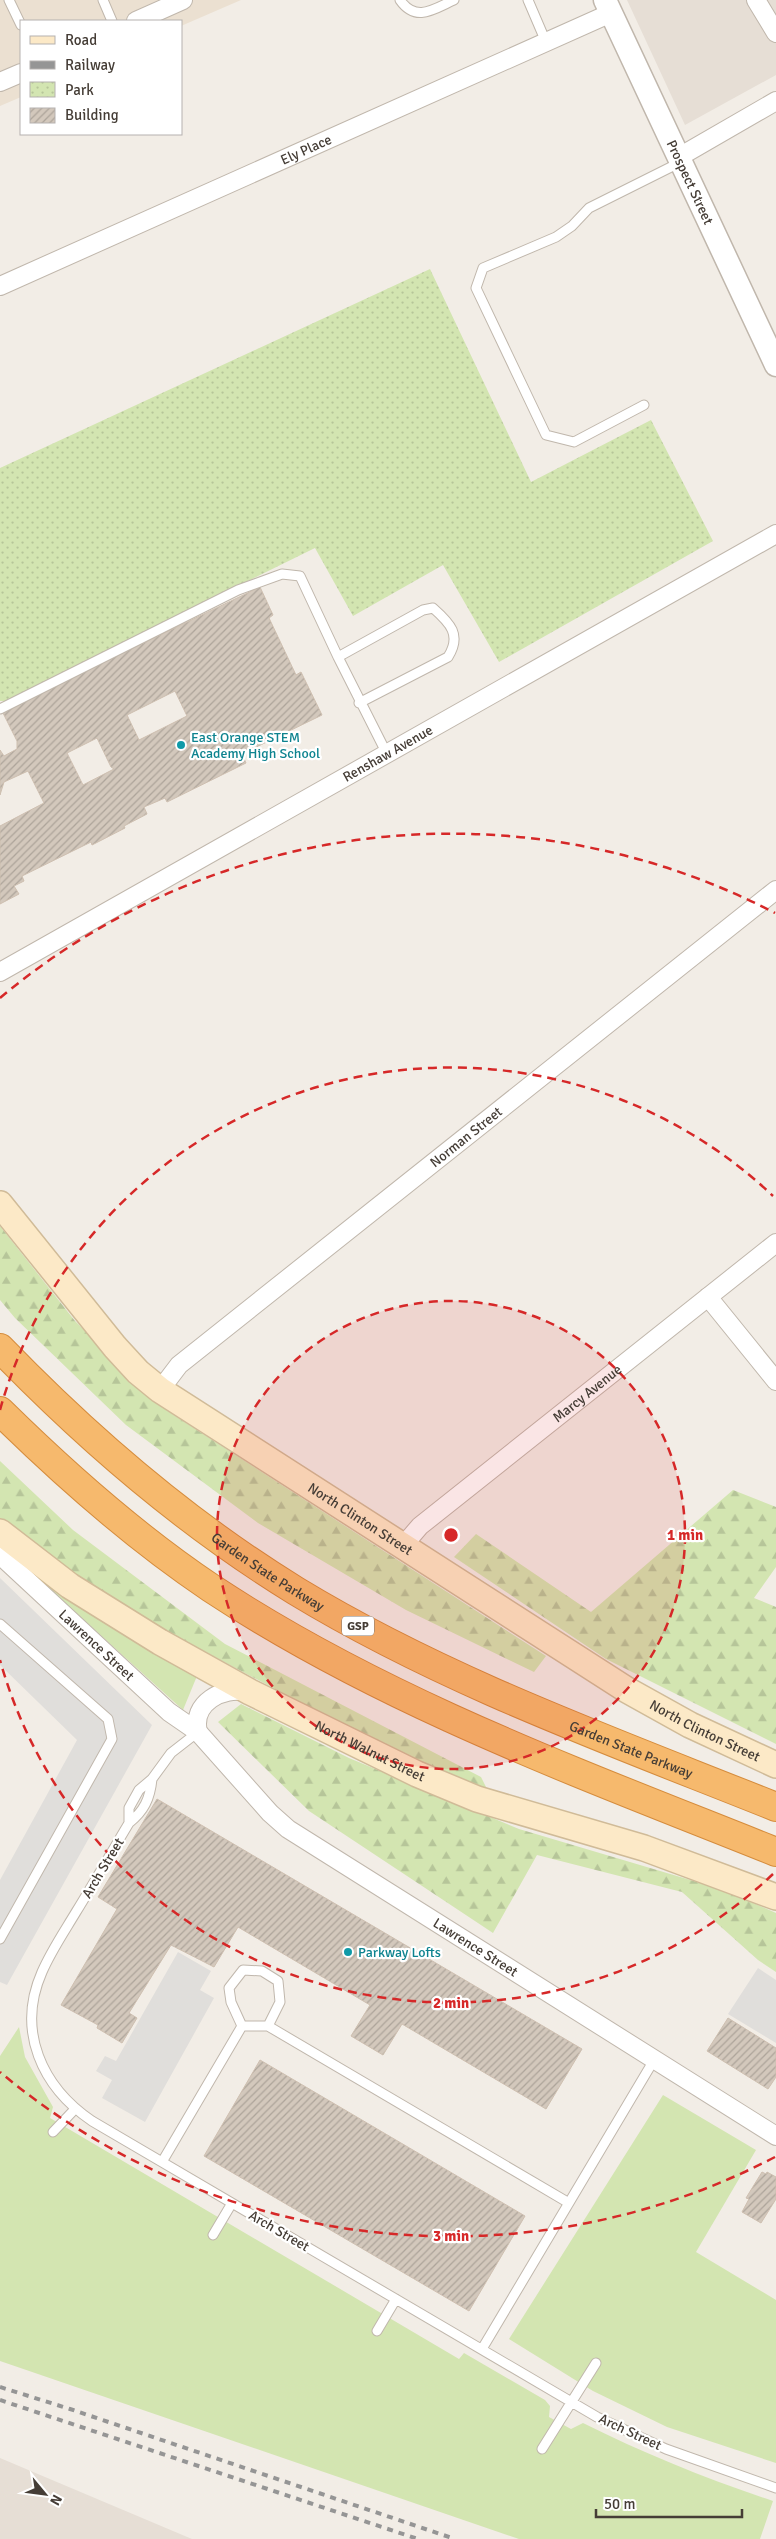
<svg xmlns="http://www.w3.org/2000/svg" width="776" height="2539" viewBox="0 0 776 2539" font-family="Signika,sans-serif">
  <defs>
    <pattern id="forest-firs" width="22" height="20" patternUnits="userSpaceOnUse" patternTransform="scale(1.25)"><rect width="22" height="20" fill="#d3e5b1"/><path d="M5 1l3.5 6h-7zM16 11l3.5 6h-7z" fill="#b6c599"/></pattern>
    <pattern id="park-dots" width="8" height="8" patternUnits="userSpaceOnUse" patternTransform="scale(1.25)"><rect width="8" height="8" fill="#d3e5b1"/><path d="M2 2h.1M6 6h.1" fill="none" stroke="#b6c599" stroke-width="1.8" stroke-linecap="round"/></pattern>
    <pattern id="building-hatch" width="6" height="6" patternUnits="userSpaceOnUse" patternTransform="scale(1.25)"><rect width="6" height="6" fill="#d3c8bc"/><path d="M-1 1l2-2M0 6l6-6M5 7l2-2" fill="none" stroke="#ada49a"/></pattern>
  </defs>
  <rect width="100%" height="100%" fill="#f2ede6"/>
  <path fill="#e6ded5" d="M627 0H776V75L685 125Z
    M0 2458 192 2539H0Z"/>
  <path fill="#ebe0d1" d="M0 0H241L181 26V21H21V97L0 106Z"/>
  <path fill="#d3e5b1" d="M44 1584 197 1676 183 1710Z
    M19 2027 25 2057 53 2107 50 2118 459 2359 464 2353 545 2400 550 2406 549 2417 571 2429 583 2423C645 2454 707 2479 773 2501L760 2539H519L0 2361V2056Z
    M663 2095 756 2150 696 2252 776 2300V2463L667 2427 593 2391 509 2339Z"/>
  <path fill="url(#forest-firs)" d="M0 1226 75 1321 166 1410 546 1656 534 1672 406 1610 258 1523 126 1425 15 1318 0 1300Z
    M0 1461 73 1530 225 1644 481 1777 490 1795 327 1717 109 1600 0 1520Z
    M733 1490 776 1507V1567L754 1598 776 1607V1744L606 1659 454 1557 476 1534 591 1612Z
    M241 1704 349 1758 519 1829 724 1890 776 1913V1972L758 1960 682 1892 537 1855 493 1933 309 1811 218 1722Z"/>
  <path fill="url(#park-dots)" d="M430 269 531 482 651 420 713 541 499 662 443 565 353 616 315 548 5 701H0V468Z"/>
  <path fill="#e0dedb" d="M0 1578 152 1725 7 1985 0 1982V1880L77 1740 0 1665Z
    M178 1952 211 1971 200 1990 214 1998 145 2122 102 2098 112 2080 96 2071 105 2056 116 2061Z
    M758 1968 776 1980V2043L728 2014Z"/>
  <path fill="url(#building-hatch)" stroke="#cebfb0" fill-rule="evenodd" d="M260 587 273 615 269 618 296 675 301 672 322 715 242 754 246 763 167 802 165 798 144 807 147 814 124 826 125 828 92 845 91 842 22 876 24 881 14 886 19 894 0 904V826L44 803 28 771 4 782 0 795V750L4 756 17 749V741L2 711ZM175 691 187 716 139 740 127 715ZM97 738 111 767 114 769 83 785 67 753Z
    M157 1799 582 2049 546 2109 402 2024 383 2055 351 2036 370 2005 238 1927 214 1967 171 1945 129 2013 137 2018 122 2043 97 2028 98 2025 61 2005 117 1909 98 1897Z
    M728 2018 776 2048V2077L768 2089 707 2051Z
    M260 2060 525 2216 469 2311 204 2156Z
    M762 2172 766 2174 767 2172 776 2177V2199L761 2223 742 2212 749 2199 746 2198Z"/>
  <g fill="none" stroke-linecap="round" stroke-linejoin="round">
    <g stroke="#c0b7ac" stroke-width="11">
      <path id="service" d="M9 0 21 25
        M103 0 112 21
        M400 0C416 23 434 9 454 0
        M528 0 546 42
        M644 405 574 442 546 435 476 288 483 268 556 237 572 226 589 208 681 162
        M359 703 448 657C462 635 450 623 433 608L423 610 338 657 387 754
        M0 709 238 590 282 574 300 576 338 657
        M0 1624 108 1719 112 1739 0 1939
        M152 1779C150 1799 144 1811 129 1823 111 1853 94 1883 76 1912 64 1932 51 1951 42 1972 16 2031 42 2087 92 2121L597 2417 666 2449 776 2488
        M129 1823V1808L139 1790 152 1779 171 1753 198 1732
        M242 2026 231 2002 229 1988 243 1970 262 1971 278 1981 280 2002 268 2026
        M53 2132 75 2109
        M162 2162 242 2026H268L569 2203
        M213 2235 232 2203
        M377 2331 396 2299
        M482 2349 654 2060
        M542 2449 596 2363"/>
    </g>
    <g stroke="#c0b7ac" stroke-width="20">
      <g id="minor">
        <path d="M756 0 776 33"/>
        <path d="M136 21 183 0"/>
        <path d="M0 82 21 73"/>
        <path d="M679 157 776 101"/>
        <path id="s1" d="M0 286 611 13"/>
        <path id="s2" d="M0 972 776 534"/>
        <path d="M708 1297 776 1381"/>
        <path id="s3" d="M160 1390 179 1365 776 890"/>
        <path id="s4" d="M402 1547 420 1526 776 1243"/>
        <path id="s5" d="M0 1555 169 1712 198 1732 270 1813 288 1829 776 2136"/>
        <path d="M198 1732C191 1703 223 1686 247 1692"/>
      </g>
    </g>
    <g stroke="#c0b7ac" stroke-width="25">
      <g id="tertiary">
        <path id="s6" d="M605 0 776 365"/>
      </g>
    </g>
    <g stroke="#d0bb98" stroke-width="28">
      <g id="secondary">
        <path id="s7" d="M0 1204 115 1347 138 1372 160 1390 627 1690 690 1725 776 1765"/>
        <path id="s8" d="M0 1532 70 1586 160 1642 250 1692 417 1774 477 1799 644 1848 776 1897"/>
      </g>
    </g>
    <g stroke="#d58c3d" stroke-width="30">
      <g id="motorway">
        <path id="s9" d="M0 1348C89 1440 187 1524 296 1591 446 1682 614 1742 776 1807"/>
        <path d="M0 1411C65 1475 135 1537 211 1588 385 1703 584 1775 776 1852"/>
      </g>
    </g>
    <use href="#service" stroke="#fff" stroke-width="9"/>
    <use href="#minor" stroke="#fff" stroke-width="18"/>
    <use href="#tertiary" stroke="#fff" stroke-width="22"/>
    <use href="#secondary" stroke="#fce9c7" stroke-width="25"/>
    <use href="#motorway" stroke="#f6b96d" stroke-width="28"/>
    <path stroke="#959595" stroke-width="4" stroke-dasharray="6 6" stroke-linecap="butt" d="M0 2387 70 2409 455 2539
      M0 2400 418 2539"/>
  </g>
  <circle cx="451" cy="1535" r="234" fill="#d62828" fill-opacity=".12"/>
  <g fill="none" stroke="#d62828" stroke-width="2.5" stroke-dasharray="9 6">
    <circle cx="451" cy="1535" r="234"/>
    <path d="M773 1874A468 468 0 0 1 0 1660M0 1410A468 468 0 0 1 773 1196"/>
    <path d="M775 2157A701 701 0 0 1 0 2072M0 998A701 701 0 0 1 775 913"/>
  </g>
  <g fill="#0f9aa8" stroke="#fff" stroke-width="2">
    <circle cx="181" cy="745" r="5"/>
    <circle cx="348" cy="1952" r="5"/>
  </g>
  <g text-anchor="middle" dominant-baseline="central" stroke-width="4.5" stroke-linejoin="round" paint-order="stroke">
    <rect fill="#fff" stroke="#7d7772" stroke-width="1" x="342" y="1616.5" width="32" height="19" rx="4"/>
    <g font-size="12" font-weight="bold" fill="#453d36">
      <text x="358" y="1626">GSP</text>
    </g>
    <g font-size="14" fill="#453d36" stroke="#fff">
      <text stroke="none"><textPath href="#s1" startOffset="335">Ely Place</textPath></text>
      <text stroke="none"><textPath href="#s6" startOffset="201">Prospect Street</textPath></text>
      <text stroke="none"><textPath href="#s2" startOffset="445">Renshaw Avenue</textPath></text>
      <text stroke="none"><textPath href="#s3" startOffset="398">Norman Street</textPath></text>
      <text stroke="none"><textPath href="#s4" startOffset="241">Marcy Avenue</textPath></text>
      <text stroke="none"><textPath href="#s7" startOffset="484">North Clinton Street</textPath></text>
      <text stroke="none"><textPath href="#s9" startOffset="350">Garden State Parkway</textPath></text>
      <text stroke="none"><textPath href="#s5" startOffset="132">Lawrence Street</textPath></text>
      <text stroke="none"><textPath href="#s7" startOffset="889">North Clinton Street</textPath></text>
      <text stroke="none"><textPath href="#s9" startOffset="755">Garden State Parkway</textPath></text>
      <text stroke="none"><textPath href="#s8" startOffset="431">North Walnut Street</textPath></text>
      <text transform="translate(103 1868) rotate(-59)">Arch Street</text>
      <text stroke="none"><textPath href="#s5" startOffset="620">Lawrence Street</textPath></text>
      <text transform="translate(279 2231) rotate(30)">Arch Street</text>
      <text transform="translate(630 2432) rotate(25)">Arch Street</text>
    </g>
    <g font-size="14" fill="#0d838f" stroke="#fff" text-anchor="start">
      <text x="191" y="737">East Orange STEM<tspan x="191" dy="16">Academy High School</tspan></text>
      <text x="358" y="1952">Parkway Lofts</text>
    </g>
  </g>
  <circle cx="451" cy="1535" r="8" fill="#d62828" stroke="#fff" stroke-width="2.5"/>
  <g font-size="15" text-anchor="middle" font-weight="bold" fill="#d62828" stroke="#fff" stroke-width="4.5" stroke-linejoin="round" paint-order="stroke">
    <text x="685" y="1540">1 min</text>
    <text x="451" y="2008">2 min</text>
    <text x="451" y="2241">3 min</text>
  </g>
  <rect x="20" y="20" width="162" height="115" fill="#ffffff" stroke="#b5b1af"/>
  <rect x="30" y="36" width="25" height="8" fill="#fce9c7" stroke="#b5b1af"/>
  <text x="65" y="45" font-size="15" fill="#453d36">Road</text>
  <rect x="30" y="61" width="25" height="8" fill="#959595" stroke="#b5b1af"/>
  <text x="65" y="70" font-size="15" fill="#453d36">Railway</text>
  <rect x="30" y="82" width="25" height="15" fill="url(#park-dots)" stroke="#b5b1af"/>
  <text x="65" y="95" font-size="15" fill="#453d36">Park</text>
  <rect x="30" y="108" width="25" height="15" fill="url(#building-hatch)" stroke="#b5b1af"/>
  <text x="65" y="120" font-size="15" fill="#453d36">Building</text>
  <g transform="translate(45 2494) rotate(119)" stroke="#ffffff" stroke-width="4" paint-order="stroke">
  <path d="M0-4L9 19L0 12L-9 19Z" fill="#453d36"/>
  <text y="-8" font-size="14" font-weight="bold" text-anchor="middle" fill="#453d36">N</text>
  </g>
  <path d="M596 2509v8h146v-8" fill="none" stroke="#453d36" stroke-width="2.5"/>
  <text x="604" y="2509" font-size="15" fill="#453d36" stroke="#ffffff" stroke-width="4" paint-order="stroke">50 m</text>
</svg>
